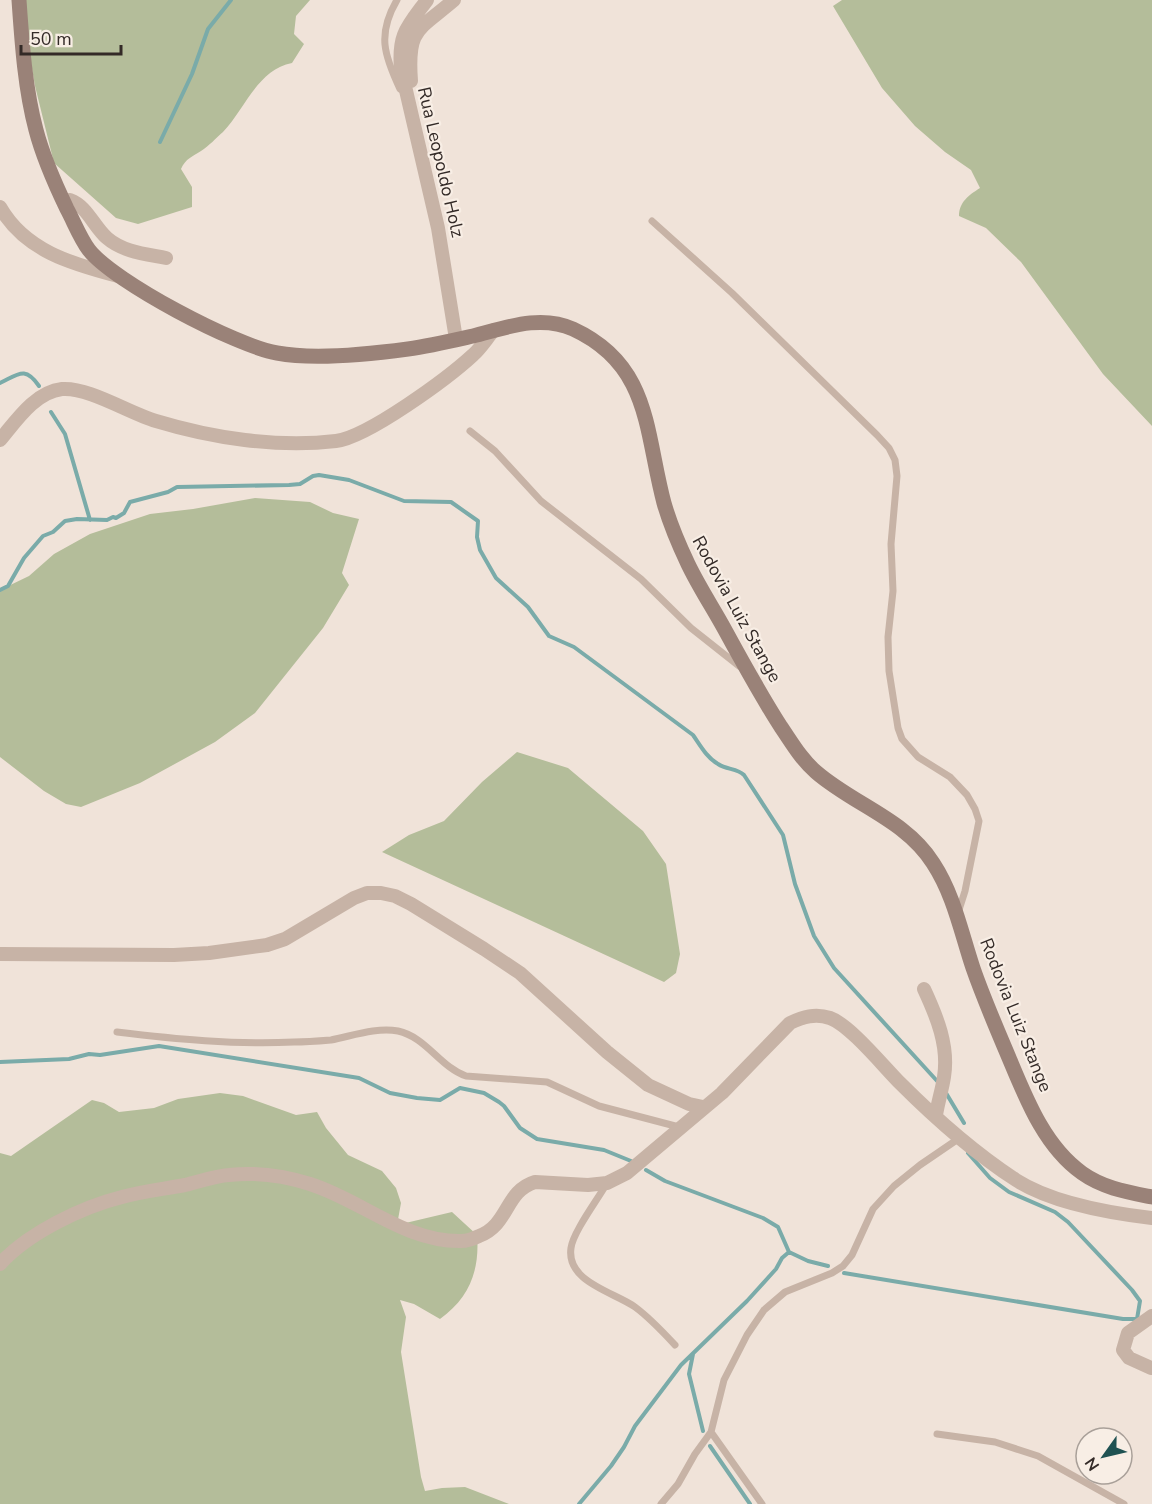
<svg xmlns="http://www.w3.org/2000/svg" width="1152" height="1504" viewBox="0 0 1152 1504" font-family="'Nunito Sans',sans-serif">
  <rect width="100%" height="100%" fill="#f0e3d9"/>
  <path fill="#b4bd9a" d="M20 0H310L296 16 294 34 304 44 292 63C257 70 245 109 223 132 216 138 209 146 201 151 192 157 186 158 181 169L192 187V207L138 224 116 218 54 163 35 86Z
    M842 0H1152V426L1103 374 1021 262 986 228 959 216C959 202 969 195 980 188L971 170 945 152 915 126 882 88 833 6Z
    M255 498 310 502 333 513 359 519 342 573 349 585 323 628 255 713 215 742 140 783 81 807 66 804 44 791 0 757V590L29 576 54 554 90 534 150 514 193 509Z
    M517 752 568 768 643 831 666 864 680 954 676 973 664 982 382 852 409 835 444 821 482 782Z
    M220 1093 243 1096 296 1115 317 1112 326 1128 348 1155 382 1171 396 1188 401 1203 397 1225 452 1212 477 1235C480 1271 469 1298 440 1319L414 1304 400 1300 406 1317 401 1352 421 1477 425 1491 442 1488 465 1487 509 1504H0V1153L11 1156 92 1100 104 1103 119 1112 154 1108 178 1099Z"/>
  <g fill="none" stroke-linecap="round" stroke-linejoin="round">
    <path stroke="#7aaba9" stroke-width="4" d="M160 142 192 74 208 29 231 0
      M0 383C19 374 25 366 39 386
      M51 412 65 434 90 520
      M0 590 8 586 24 558 43 536 53 532 65 521 77 519 107 520 113 517 116 518 124 513 130 502 168 492 177 487 289 485 300 484 313 476 319 475 349 480 404 501 451 502 478 521 477 537 480 550 496 578 528 607 549 636 574 647 693 735C700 745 707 758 718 764 727 770 737 768 744 775L783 835 795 884 814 936 834 968 938 1082
      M0 1062 69 1059 89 1054 100 1055 159 1046 359 1078 390 1093 417 1098 440 1100 460 1088 484 1093 499 1102 504 1106 520 1128 537 1139 604 1150 631 1161
      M946 1093 964 1123
      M646 1170 665 1181 763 1218 778 1227 789 1252 808 1261 828 1266
      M844 1273 1123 1319H1137L1140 1301 1132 1290 1068 1222 1055 1212 1009 1192 990 1178 968 1153
      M693 1354 689 1374 703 1431
      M710 1446 750 1504
      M579 1504 611 1466 624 1447 635 1426 681 1365 747 1301 776 1269 782 1258 789 1252"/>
    <path stroke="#c7b3a6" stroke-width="7" d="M397 0C377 34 384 55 400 89
      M652 221 732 293 877 435 889 448 895 460 897 476 891 544 893 591 888 637 889 671 898 728 902 739 918 757 950 777 967 795 975 809 979 821 965 891 959 910
      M470 431 495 451 541 501 641 579 691 628 739 666
      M117 1032C175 1039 235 1045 294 1042 306 1042 319 1041 331 1040 352 1036 376 1027 398 1031 426 1037 440 1067 466 1076L547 1082 599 1106 679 1127
      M607 1183C598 1199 573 1232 571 1248 566 1282 614 1292 635 1307 650 1318 662 1331 675 1345
      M711 1432 762 1504
      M937 1434 995 1442 1038 1456 1124 1504
      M661 1504 678 1484 695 1454 711 1432 724 1380 747 1335 764 1310 785 1292 832 1273 843 1266 852 1255 873 1209 894 1186 920 1165 961 1137"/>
    <path stroke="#c7b3a6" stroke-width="14" d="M427 0C407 27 398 34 401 69L438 228 456 339
      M411 81C407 28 418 31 454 0
      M64 202 70 200C87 206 94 227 107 238 123 252 146 254 166 258
      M0 207C25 251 72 264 118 276
      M0 440C16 421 35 392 62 389 89 387 129 413 156 421 212 438 277 448 336 441 368 437 448 378 473 355 481 348 487 338 494 330
      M0 954 174 955 209 953 267 945 285 939 354 898 367 893H381L395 896 411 904 484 949 520 973 607 1052 648 1085 689 1104 703 1107
      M924 989C937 1017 949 1046 944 1077 942 1090 938 1102 936 1115
      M0 1264C28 1233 82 1207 122 1197 143 1191 164 1189 185 1185 199 1182 214 1176 229 1175 255 1172 285 1176 310 1184 361 1200 405 1242 461 1241 467 1241 473 1239 479 1236 509 1225 505 1191 535 1182L588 1185 607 1183 627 1173 722 1093 790 1023C803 1017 815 1013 830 1018 850 1025 884 1067 900 1083 934 1117 976 1154 1016 1180 1052 1203 1110 1213 1152 1218
      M1151 1368 1129 1358 1123 1350 1128 1333 1152 1316"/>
    <path stroke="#9a8278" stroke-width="15" d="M19 0C22 43 25 89 36 130 43 157 55 184 67 209 74 222 80 238 89 250 114 282 236 346 277 353 314 360 371 354 408 349 430 346 451 341 473 336 505 328 540 314 573 329 651 365 645 432 664 503 670 524 679 545 688 564 699 587 713 608 725 630 743 663 761 696 781 727 792 743 801 759 816 772 854 805 905 819 933 863 954 895 961 932 973 968 982 994 993 1020 1004 1046 1023 1090 1041 1144 1082 1173 1103 1188 1127 1192 1152 1197"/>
  </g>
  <g text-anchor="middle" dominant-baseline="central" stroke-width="4.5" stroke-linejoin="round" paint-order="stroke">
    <g font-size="18" fill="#332a27" stroke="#f8eee5">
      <text transform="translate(441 162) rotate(77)">Rua Leopoldo Holz</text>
      <text transform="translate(737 609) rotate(61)">Rodovia Luiz Stange</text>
      <text transform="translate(1016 1015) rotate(68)">Rodovia Luiz Stange</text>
    </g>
  </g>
  <g transform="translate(1104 1456) rotate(236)"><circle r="28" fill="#f8eee5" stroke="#a9a099" stroke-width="1.5"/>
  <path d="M0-4.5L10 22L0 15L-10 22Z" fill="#1f5252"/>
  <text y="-9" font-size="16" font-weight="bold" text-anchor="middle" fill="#332a27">N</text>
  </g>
  <path d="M21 45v9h100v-9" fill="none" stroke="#332a27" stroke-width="3"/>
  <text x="30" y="45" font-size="18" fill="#332a27" stroke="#f8eee5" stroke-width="4.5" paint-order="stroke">50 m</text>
</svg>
